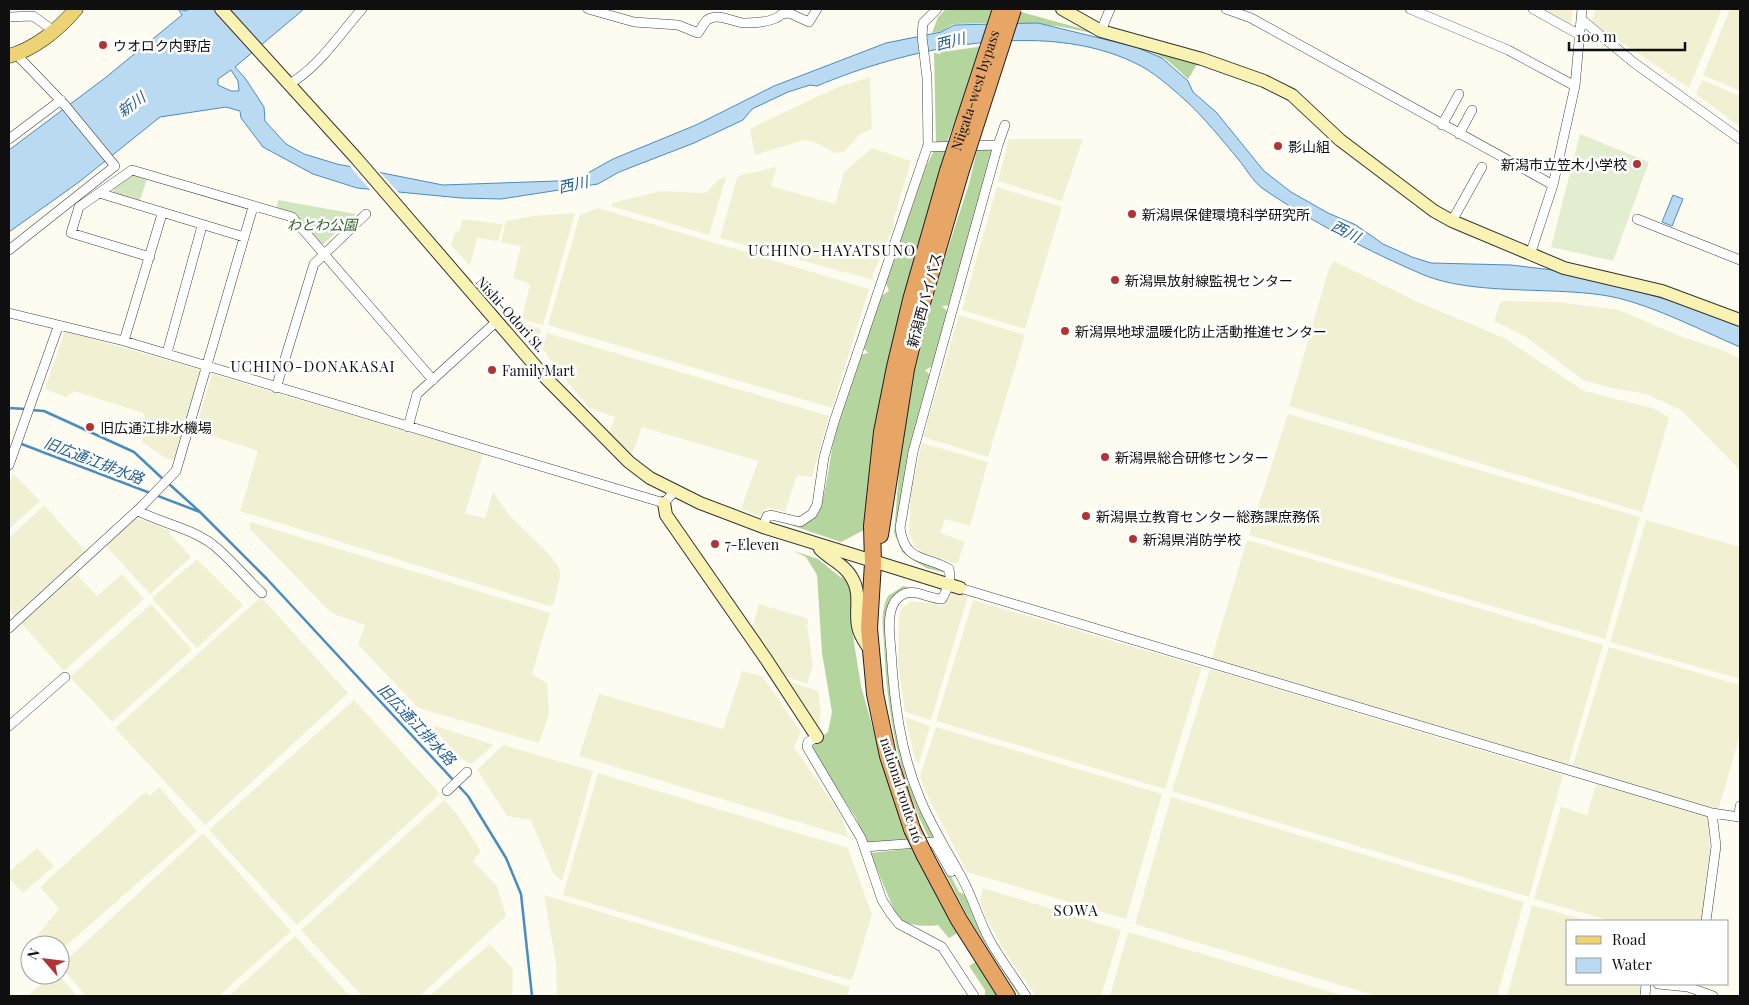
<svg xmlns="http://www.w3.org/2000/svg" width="1749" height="1005" viewBox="0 0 1749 1005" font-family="'Playfair Display','Noto Sans JP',serif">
  <rect width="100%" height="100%" fill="#fefcf1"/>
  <path fill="#f2f0d3" d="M1544 9H1573L1571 24Z
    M1595 9H1722L1689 88 1592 22Z
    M1730 9H1740V91L1703 75Z
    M870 77 872 129 860 134 844 152 835 153 815 142 804 140 755 155 750 130 755 126 838 87Z
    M1702 80 1740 96V127L1696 94Z
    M1009 139H1083L1062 201 998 181Z
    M872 148 911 161 894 218V226L873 274V280L720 238 737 178 741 175 777 167 771 186 835 204 844 172Z
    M726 177 709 235 611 206 612 203 661 191 706 193 719 179Z
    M997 187 1062 207 1025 329 962 310Z
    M598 208 869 289 832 408 548 325 580 215Z
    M575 213 543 325 522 319 530 284 513 278 521 246 501 242 506 221 533 216Z
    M462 219 503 224 498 241 477 238 470 266 451 245 455 232 460 231Z
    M1334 261 1418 302 1504 338 1584 391 1655 409 1669 418 1642 512 1289 406 1329 268Z
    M1501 301 1557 302 1619 310 1682 337 1723 350 1740 359V470L1681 410 1646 394 1611 388 1583 380 1526 337 1494 321Z
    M959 315 1025 335 988 457 923 437Z
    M520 323 539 328 541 331 537 343Z
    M65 331 201 370 176 459 169 460 142 442 146 420 143 413 74 391 66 397 45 389Z
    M547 333 829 416 812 477 797 475 785 512 767 507 761 517 741 509 758 461 642 427 632 454 609 433 615 417 589 408 555 367 542 348Z
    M212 374 483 454 465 514 485 518 493 492 510 516 546 551 559 567 560 576 554 603 550 606 240 511 258 451 195 430Z
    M1288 414 1640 517 1605 639 1249 535Z
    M922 443 988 462 970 526 945 519 940 533 965 542 957 564 924 554 915 547 909 534 911 492Z
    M13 473 40 501 9 529V484Z
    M44 505 86 552 16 617 9 609V538Z
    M136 517 171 531 169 533 191 557 150 594 106 546Z
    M1646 520 1740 547V679L1610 642Z
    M250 522 550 613 532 674 547 683 549 714 539 743 418 708 358 644 365 625 331 613 250 529Z
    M1247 540 1603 645 1567 769 1211 661Z
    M197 559 243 605 197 648 152 598Z
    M75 573 97 596 122 574 144 599 64 671 21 623Z
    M952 592 968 596 931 720 905 712 898 662 899 616 901 609 910 601 942 605Z
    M261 597 348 693 205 825 115 728Z
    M973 600 1202 667 1165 789 936 721Z
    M151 604 192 650 112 722 70 677Z
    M759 604 809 619 807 625 813 665 807 684 785 676 752 628Z
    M1609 647 1740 685V735L1718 811 1572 768Z
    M1210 669 1563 775 1529 897 1172 791Z
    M742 671 762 676 801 732 794 747 841 815 848 837 579 756 599 694 723 729Z
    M788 681 818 691 821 712 818 727Z
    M354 700 440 794 297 925 209 830Z
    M905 717 930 726 919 763 915 759Z
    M436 726 494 745 471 764 462 759 433 728Z
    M936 727 1162 794 1126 919 967 872 926 793 920 776Z
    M503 745 593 771 562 881 553 873 531 820 507 816 477 770Z
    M598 773 848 848 872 915 853 977 850 980 563 895Z
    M1596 784 1708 816 1710 852 1705 886 1703 921H1612L1534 899 1561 807 1587 815Z
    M159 787 197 831 60 951V945H43L36 937 59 909 40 887 145 792 150 796Z
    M1171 797 1524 902 1497 996H1377L1135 924Z
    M444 800 457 814 481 851 473 861 497 886 506 916 420 996H362L301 930Z
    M203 833 291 931 219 996H86L60 966Z
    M37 848 54 866 23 893 9 878V872Z
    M983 888 1121 930 1101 996H1036L1005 952 984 914 980 901Z
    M544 895 850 987 847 996H557L556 964Z
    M1532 905 1588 921H1568V984H1640L1642 996H1507Z
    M1128 932 1345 996H1110Z
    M295 936 350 996H229Z
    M490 944 513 969 512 996H429Z
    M51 975H58L77 996H28Z"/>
  <path fill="#d1e6be" d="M134 174 147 179 139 203 112 193 114 188Z
    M278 200 356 214 321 246 277 208Z"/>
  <path fill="#b5d59e" d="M946 9H997L992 23 953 24 942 31 932 33 938 17Z
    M1021 12 1199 61 1188 79C1180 72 1171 62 1162 57 1130 39 1054 22 1017 23Z
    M985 46 946 144 936 142 934 53Z
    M990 149 993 151 951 305 942 306 949 313 933 366 925 370 931 376 898 533C904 559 923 561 946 570V573L926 568 902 552 894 533 903 424 908 396 930 303 969 184 977 150Z
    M934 151H945L940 180 864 530 841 542 788 524C800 527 811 523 817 512 827 497 830 453 835 433 841 407 852 381 860 355L868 353 862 346 881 296 889 291 886 283 926 166Z
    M794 551 818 559 840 577 847 579 853 597V636L861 686 888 783 913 840 867 844 856 818 811 749 813 743 828 732 832 712 822 653 817 575 806 557Z
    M903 586 916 589 905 590 890 602 902 749 937 838H929C898 778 887 713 884 645 883 629 880 611 888 596Z
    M931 845 936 847 959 892 968 896 1024 996H1019L968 917Z
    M916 848 961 931 949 938 938 925C928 927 906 926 897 917L870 853Z
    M980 959 1003 996H985V990L969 966Z"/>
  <path fill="#e2eecf" d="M1580 134 1649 162 1613 261 1551 247Z"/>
  <path fill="#badaf1" stroke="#488cc1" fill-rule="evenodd" d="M178 9 186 11 189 9H304L235 67 245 78 264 107 265 121 286 144 304 154 337 164 443 185 557 181 586 174 613 159 696 125 774 86 886 43 941 32 954 25 1038 23 1136 47 1162 58 1188 81 1193 92 1216 112 1264 171 1291 192 1328 213 1356 225 1383 244 1412 257 1431 263 1511 265 1569 272 1700 309 1740 327V347C1700 330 1645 301 1602 295 1549 287 1472 295 1424 275 1372 253 1308 220 1262 188 1253 181 1246 169 1239 160 1222 140 1204 117 1184 99 1170 87 1153 71 1135 63 1043 18 907 48 817 86L810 85 788 92 752 109 743 120 694 143 619 172 598 184 501 199 461 198 357 188 313 174 263 147 241 118 240 111 226 107 160 117 79 182 9 232V150L105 78 182 15ZM231 70 238 81 239 91H231L218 85V79Z
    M1673 195 1683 199 1672 226 1662 222Z"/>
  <path fill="#fefcf1" d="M348 164 378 170 401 195 372 192Z"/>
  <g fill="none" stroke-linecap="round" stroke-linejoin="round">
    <path stroke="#488cc1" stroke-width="2.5" d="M9 408 26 409
      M31 410 44 411 134 452 164 480
      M19 443 200 512 267 579 468 796 506 858 521 894 532 996
      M168 483 199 511"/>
    <g stroke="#424242" stroke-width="10">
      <path id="street" d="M588 9 634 22 678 25 698 33C701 29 704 23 707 20 719 12 734 23 745 23 757 23 774 22 782 14L789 13 809 22 817 9
        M1226 9 1251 18 1553 185
        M1410 9 1508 50 1575 86
        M1533 9 1578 34
        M9 17 33 16 54 31
        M1581 19 1633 62 1740 139
        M1101 31 1110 9
        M288 85C320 66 338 36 362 9
        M1442 125 1459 94
        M1459 134 1472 110
        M9 139 61 100
        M998 145 1005 125
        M927 147 998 145 913 452 900 528C905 563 925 555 949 569L950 576 949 585 942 599C927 599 913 586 899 597 885 608 890 636 891 651 894 700 900 751 919 796 930 825 948 852 963 880 973 899 979 920 989 939 1000 959 1014 977 1026 996
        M99 193 244 237
        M1637 219 1740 260
        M1452 221 1482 167
        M9 250 115 166 64 104 16 54
        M1530 255 1553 185 1575 86 1582 9
        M150 257 71 233 79 207 132 170 292 217 433 380
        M9 313 124 341 664 503 675 491
        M124 341 162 214
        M167 353 202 226
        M276 388 314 264 366 214
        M408 427 417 394 496 322
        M9 465 58 327
        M138 511C162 523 190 528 212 544 230 558 246 578 262 593
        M763 527 767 516 771 515 800 522 812 514 817 505 824 457 834 422 928 145 927 78 922 36 923 23 937 9
        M960 588 1712 813 1739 817 1740 806
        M9 628 141 507 176 471 253 207
        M9 726 65 677
        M817 737 808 742 807 747 861 838 882 900 891 914 899 924 942 947 974 996
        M447 791 467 772
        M864 847 934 842 951 872
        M1706 921 1716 846 1712 813
        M1658 984 1688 987 1713 996
        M1645 996 1646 984"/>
    </g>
    <g stroke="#313131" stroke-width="14">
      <path id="secondary" d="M221 9 356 158 544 376 629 462 650 478 700 503 763 527 960 588
        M1062 9 1101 31 1202 59 1264 81 1292 95 1340 140 1434 211 1452 221 1564 268 1662 291 1740 320
        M664 503 666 515 766 659 817 737
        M820 549C831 560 846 565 853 580 861 594 855 611 858 626 859 635 865 642 870 650"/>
    </g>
    <g stroke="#202020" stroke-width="15">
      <path id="primary" d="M9 56C35 49 59 29 76 9"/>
    </g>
    <g stroke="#202020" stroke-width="18">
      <path id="highway" d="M880 535 906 369 922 303 961 170
        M912 829 888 756 875 694 869 628 873 563 872 526 882 432 895 367 911 300 948 171
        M925 856 959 920 1007 996"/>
    </g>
    <use href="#street" stroke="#fff" stroke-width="9"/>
    <use href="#secondary" stroke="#f8f3b3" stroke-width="12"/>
    <use href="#primary" stroke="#ecd373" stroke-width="14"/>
    <use href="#highway" stroke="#e7a666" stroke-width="16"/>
    <g stroke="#202020" stroke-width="18" stroke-linecap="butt">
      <g id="highway-bridge">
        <path d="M961 170 1013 9"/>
        <path id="s1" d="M948 171 1001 9"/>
        <path d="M912 829 925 856"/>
      </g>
    </g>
    <use href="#highway-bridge" stroke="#e7a666" stroke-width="16"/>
  </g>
  <g fill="#b23334" stroke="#fff" stroke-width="2">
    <circle cx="103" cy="45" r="5"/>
    <circle cx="1278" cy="146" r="5"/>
    <circle cx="1637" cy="164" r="5"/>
    <circle cx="1132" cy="214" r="5"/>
    <circle cx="1115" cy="280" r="5"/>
    <circle cx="1065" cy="331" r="5"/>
    <circle cx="492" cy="370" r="5"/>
    <circle cx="90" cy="427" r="5"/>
    <circle cx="1105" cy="457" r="5"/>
    <circle cx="1086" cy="516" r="5"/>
    <circle cx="1133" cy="539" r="5"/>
    <circle cx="715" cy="544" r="5"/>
  </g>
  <g text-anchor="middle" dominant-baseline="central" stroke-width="5" stroke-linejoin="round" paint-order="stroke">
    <g font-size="14" fill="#0f0f0f" stroke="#fff" text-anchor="start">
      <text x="113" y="45">ウオロク内野店</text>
      <text x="1288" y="146">影山組</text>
      <text x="1627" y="164" text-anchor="end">新潟市立笠木小学校</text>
      <text x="1142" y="214">新潟県保健環境科学研究所</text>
      <text x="1125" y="280">新潟県放射線監視センター</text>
      <text x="1075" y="331">新潟県地球温暖化防止活動推進センター</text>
      <text x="502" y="370">FamilyMart</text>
      <text x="100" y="427">旧広通江排水機場</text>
      <text x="1115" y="457">新潟県総合研修センター</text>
      <text x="1096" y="516">新潟県立教育センター総務課庶務係</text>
      <text x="1143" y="539">新潟県消防学校</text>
      <text x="725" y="544">7-Eleven</text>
    </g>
    <g font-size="14" fill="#0f0f0f" stroke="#fff">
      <text stroke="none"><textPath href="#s1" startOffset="85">Niigata-west bypass</textPath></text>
      <text transform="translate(924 300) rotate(-75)">新潟西バイパス</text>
      <text transform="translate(511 314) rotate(48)">Nishi-Odori St.</text>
      <text transform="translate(902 790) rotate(72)">national route 116</text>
    </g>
    <g font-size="14" font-style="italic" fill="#2f6124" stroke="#fff">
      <text x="322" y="224">わとわ公園</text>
    </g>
    <g font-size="15" font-style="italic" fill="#235f96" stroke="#fff">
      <text transform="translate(950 41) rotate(-14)">西川</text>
      <text transform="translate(131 104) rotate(-36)">新川</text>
      <text transform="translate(573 184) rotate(-12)">西川</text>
      <text transform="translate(1346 231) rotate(27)">西川</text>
      <text transform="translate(94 460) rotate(21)">旧広通江排水路</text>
      <text transform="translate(417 724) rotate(47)">旧広通江排水路</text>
    </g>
    <g font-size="15" letter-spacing="1" fill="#0f0f0f" stroke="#fff">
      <text x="832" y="250">UCHINO-HAYATSUNO</text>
      <text x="313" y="366">UCHINO-DONAKASAI</text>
      <text x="1076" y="910">SOWA</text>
    </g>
  </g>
  <rect width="1749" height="1005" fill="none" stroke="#0f0f0f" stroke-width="20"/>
  <rect x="1566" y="920" width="162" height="65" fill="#ffffff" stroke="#9f9f9f"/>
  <rect x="1576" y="936" width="25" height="8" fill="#ecd373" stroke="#9f9f9f"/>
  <text x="1612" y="945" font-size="15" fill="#0f0f0f">Road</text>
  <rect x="1576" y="958" width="25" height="15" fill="#badaf1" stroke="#9f9f9f"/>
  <text x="1612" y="970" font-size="15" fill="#0f0f0f">Water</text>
  <g transform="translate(45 960) rotate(298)"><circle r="24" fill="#ffffff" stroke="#9f9f9f"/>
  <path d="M0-4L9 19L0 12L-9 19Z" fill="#b23334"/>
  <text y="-8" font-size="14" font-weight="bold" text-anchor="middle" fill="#0f0f0f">N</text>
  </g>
  <path d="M1569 42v8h116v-8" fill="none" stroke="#0f0f0f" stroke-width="2.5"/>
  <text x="1576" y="42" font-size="15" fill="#0f0f0f" stroke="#ffffff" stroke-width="4" paint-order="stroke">100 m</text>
</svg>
